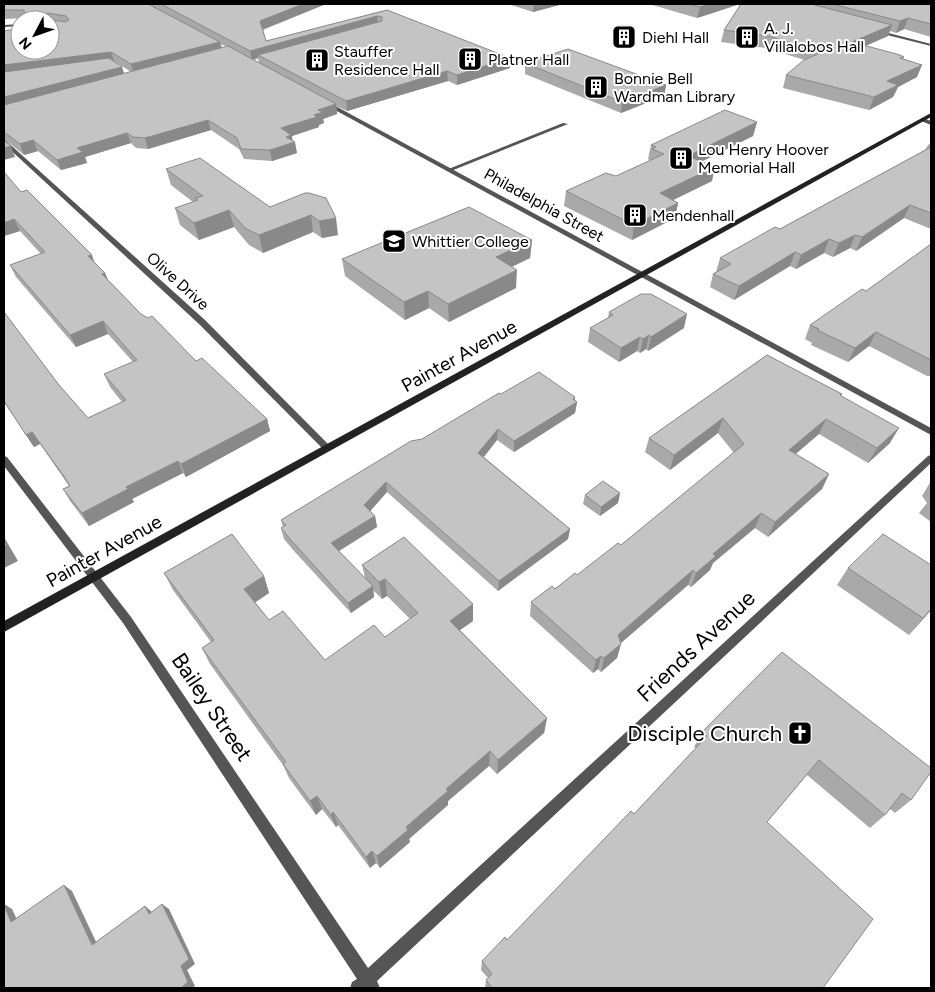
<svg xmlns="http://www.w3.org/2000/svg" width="935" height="992" viewBox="0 0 935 992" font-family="Figtree,sans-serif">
  <rect width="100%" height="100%" fill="#fff"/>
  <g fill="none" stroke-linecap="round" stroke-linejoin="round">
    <path fill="#555" fill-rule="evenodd" d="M20 24V26L4 27V25Z
      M877 30 931 44V46L875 32Z
      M923 118 931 121V125L921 121 920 120Z
      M563 123 568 124 451 171 446 170Z
      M4 139 205 320 330 446 332 448 330 450H324L199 324 4 144Z
      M931 455V463L377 981 380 988H350L352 982 357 979 123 623 4 466V456L7 457 131 617 368 968 928 456Z"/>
    <path fill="#555" fill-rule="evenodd" d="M324 102H328L931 428V435L324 104Z"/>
    <path fill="#222" fill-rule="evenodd" d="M931 113V117L4 632V621Z"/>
  </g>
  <path fill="#a9a9a9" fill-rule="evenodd" d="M4 4H326L263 30 266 41 387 10 510 68 457 85 448 81 347 111 336 106 337 114 323 119 324 123 319 125V127L292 136V141L297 153 272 161 244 159 239 149 211 130 148 149 136 148 131 143 85 157 87 163 61 170 38 151 24 155 4 139V31L50 50 25 18 4 19ZM221 43V44L227 47 222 48ZM258 58 259 63 254 60ZM114 61 131 72 124 74 122 67Z
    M508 4H563L533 12Z
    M649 4H740L697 18Z
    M741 4H931V37L904 29 896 33 890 31 888 36 866 46 904 57 903 59 917 77 898 87 893 97 869 110 783 88 786 75 805 60 765 48 721 42 724 30Z
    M525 63 666 85 664 96 621 113 525 74Z
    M757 122 753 136 702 161 712 181 673 200 678 203 675 218 632 240 564 206 566 191 616 176 650 161 648 159 651 145Z
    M931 143V229L904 218 856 251 850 248 833 257 824 253 796 269 790 266 734 300 710 287 713 274 716 272 720 258 780 229 925 150 928 145Z
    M166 169 270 207 305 193 338 235 322 238 313 232 263 253 249 245 234 227 199 240 180 225 175 208 193 202 171 185Z
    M4 172 21 192 105 273 108 280 141 314 196 361 267 419 270 431 186 477 183 473 132 499 134 502 89 526 70 501 63 489 69 486 40 444 34 447 4 402V312L59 385 88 418 122 402 110 387 104 374 133 362 108 334 76 347 16 277 10 265 41 254 20 231 4 236Z
    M532 240 530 258 511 267 516 288 449 322 429 308 405 320 345 276 342 259Z
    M931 244V376H927L869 346 848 362 811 345 812 343 805 339 810 325 866 291Z
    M609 312 684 328 648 351 646 349 640 353 637 351 619 362 588 342 590 328 608 318Z
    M767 355 842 394 841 396 890 443 868 463 819 434 796 454 829 474 822 489 768 537 755 528 713 563 710 570 691 587 688 585 621 643 617 658 601 672 598 669 593 673 530 616 531 602 577 575 621 545 734 453 718 433 670 470 645 452 649 438Z
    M501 394 575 397V400L577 402 575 413 514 452 497 440 484 457 570 529 568 539 498 591 387 492 370 511 375 516 377 527 339 551 365 578 362 565 473 621 460 630 547 718 544 733 497 774 489 766 448 801V805L409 839 410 842 380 868 376 863 370 868 338 825 336 827 322 809 316 815 289 778 283 765 210 664 202 648 211 642 173 590 164 573 264 576 269 593 255 602 269 620 325 660 385 637 410 619 387 596 382 599 373 590 374 597 351 613 294 551 284 539 281 528 283 527 281 520 422 439Z
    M931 481V522L919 513 927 503 922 496Z
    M620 493 618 503 600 516 583 504 585 495Z
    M848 568 931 610 909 635 837 585Z
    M782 652 911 800 895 813 890 809 885 815 870 828 807 775 767 822 823 988H485L486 980 488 978 481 970 482 961 507 940 634 814 696 748 694 747 702 732Z"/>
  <path fill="#898989" d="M303 4H326L261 30 260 21Z
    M534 4H563L533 12Z
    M710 4H740L697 18 700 7Z
    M47 13 50 20H47L45 15Z
    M377 16 378 25 258 55V58L252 60 250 51Z
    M908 18 904 29 896 33 900 21Z
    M892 25 888 36 848 53 852 42Z
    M220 42 222 52 134 74 131 64Z
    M111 52 114 61 4 76V65Z
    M510 58V68L457 85V75Z
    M922 65 917 77 898 87 893 97 869 110 874 97 887 81Z
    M122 67 125 77 4 108V97Z
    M447 71 448 81 347 111 346 101Z
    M666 85 664 96 621 113 622 102Z
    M336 104 337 114 323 119 324 123 319 125V127L292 136 293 143 295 142 297 153 272 161 270 150 281 128 314 115 318 110Z
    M208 120 211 130 148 149 145 138Z
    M757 122 753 136 685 170 688 156Z
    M127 133 131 143 85 157 87 163 61 170 57 160 77 148Z
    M33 140 38 151 24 155 20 144Z
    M11 146 15 157 4 160V148Z
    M715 167 712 181 657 208 660 193Z
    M678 203 675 218 632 240 634 225Z
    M910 205 904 218 856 251 862 237Z
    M229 210 234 227 199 240 194 223Z
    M311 215 313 232 263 253 259 235Z
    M336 218 338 235 322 238 319 221Z
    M14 219 20 231 4 236V223Z
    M855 235 850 248 833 257 839 243Z
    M829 239 824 253 796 269 801 255Z
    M532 240 530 258 495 275 496 257Z
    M795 252 790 266 734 300 739 286Z
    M92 255 96 267 88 256Z
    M517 270 516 288 449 322 448 304Z
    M105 273 110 285 102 274Z
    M428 291 429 308 405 320 404 302Z
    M687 314 684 328 648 351 651 337Z
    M103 321 108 334 76 347 70 335Z
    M876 332 869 346 848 362 855 348Z
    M649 335 646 349 640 353 643 339Z
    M640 337 637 351 619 362 621 348Z
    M575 397 574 403 577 402 575 413 514 452V441L573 399Z
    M723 418 718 433 670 470 674 455Z
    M267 419 270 431 186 477 181 464Z
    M826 419 819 434 782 465 789 450Z
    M899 428 890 443 868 463 877 448Z
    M498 429 497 440 478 464V453Z
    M32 432 40 444 34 447 26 435Z
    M178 461 183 473 132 499 134 502 89 526 82 513 126 487Z
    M829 474 822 489 768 537 775 522Z
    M386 482 387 492 366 516 364 505Z
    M620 493 618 503 600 516 601 507Z
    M761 513 755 528 713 563 710 570 691 587 696 573 713 554Z
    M375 516 377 527 334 554 331 543Z
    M570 529 568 539 498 591 499 581Z
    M4 537 18 561 4 568Z
    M693 570 688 585 614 649 618 635Z
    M264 576 269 593 250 606 244 589Z
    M385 579 387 596 382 599 379 582Z
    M373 586 374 597 351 613 348 603Z
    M473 604V621L450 637V621Z
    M931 609V610L909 635 923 618Z
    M621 644 617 658 601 672 604 658Z
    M601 656 598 669 593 673 596 660Z
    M547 718 544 733 497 774 498 760Z
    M490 751 489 766 448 801V805L409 839 410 842 380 868 377 856 446 789Z
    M317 796 322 809 316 815 310 801Z
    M333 812 338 825 336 827 331 815Z
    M372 851 376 863 370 868 366 857Z
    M64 885 72 891 100 950 92 945Z
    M4 904 12 909 21 928 11 922Z
    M162 904 169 909 195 964 187 970 195 986 192 988H181V966Z
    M145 906 151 911 156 920 149 914Z"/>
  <path fill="#c4c4c4" stroke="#898989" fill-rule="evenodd" d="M4 4H148L220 42 131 64 111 52 4 65V31L20 28V50H50V20H25L24 10H4ZM47 13 66 16 69 20 65 22 46 19 45 15Z
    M161 4H303L260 21 266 41 387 10 510 58 457 75 447 71 346 101 258 55 382 21V17L377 16 250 51Z
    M688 4H710L700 7Z
    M741 4H811L892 25 852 42 900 55 904 57 900 58 922 65 887 81 898 85 874 97 786 75 804 60 823 52 768 36 724 30Z
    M832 4H931V24L908 18 900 21Z
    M228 46 336 104 318 110 323 112 314 115 317 117 281 128 291 135 286 137 295 142 270 150 241 149 237 138 208 120 145 138 133 137 127 133 77 148 83 152 57 160 33 140 20 144 4 132V105Z
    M568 49 666 85 622 102 525 63Z
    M109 58 122 67 4 97V72Z
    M725 110 757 122 688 156 715 167 660 193 678 203 634 225 566 191 606 173 616 176 664 154 652 149 656 147 651 145Z
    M4 140 11 146 4 148Z
    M931 147V213L910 205 862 237 855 235 839 243 829 239 801 255 795 252 739 286 713 274 731 264 720 258 775 227 780 229Z
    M200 158 270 207 305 193H309L326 198 336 218 319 221 311 215 259 235 245 228 229 210 194 223 175 208 198 200 195 198 203 196 166 169Z
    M4 172 21 192 27 190 92 255 88 256 105 273 102 274 141 314 148 318 152 316 196 361 202 358 267 419 181 464 178 461 126 487 128 489 82 513 63 489 70 486 63 475 32 432 26 435 4 401V312L59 385 88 418 126 400 104 374 137 360 103 321 70 335 10 265 45 252 14 219 4 223Z
    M469 207 532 240 496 257 517 270 448 304 428 291 404 302 342 259Z
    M931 244V360L876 332 855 348 817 330 819 329 810 325 862 289 866 291Z
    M641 294H651L687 314 651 337 649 335 643 339 640 337 621 348 590 328 613 315 609 312Z
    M767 355 842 394 840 395 843 397 899 428 877 448 826 419 789 450 829 474 775 522 761 513 713 554 716 556 696 573 693 570 618 635 621 644 604 658 601 656 596 660 531 602 552 586 555 589 575 573 577 575 618 543 621 545 744 444 723 418 674 455 649 438Z
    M539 372 575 397 573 399 577 402 514 441 498 429 478 453 570 529 499 581 386 482 364 505 375 516 331 543 373 586 348 603 291 540 281 528 286 525 281 520 411 441 422 439 499 393 501 394Z
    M603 481 620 493 601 507 585 495Z
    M232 534 264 576 244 589 269 620 283 611 325 660 374 625 385 637 418 613 385 579 379 582 362 565 404 537 473 604 450 621 547 718 498 760 490 751 446 789 448 791 406 827 408 830 377 856 372 851 366 857 333 812 331 815 317 796 310 801 283 764 286 762 202 648 214 640 164 573Z
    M883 534 931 565V609L923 618 848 568Z
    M4 540 7 545 4 546Z
    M782 652 931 768V772L911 800 902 793 885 815 819 760 767 822 873 919 823 988H492L486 980 492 974 482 961 505 937 507 940 631 811 634 814 707 736 702 732Z
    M64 885 92 945 145 906 149 914 162 904 189 959 181 966 188 982 181 988H4V905L11 922Z"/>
  <defs>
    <g id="building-square" transform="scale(1.25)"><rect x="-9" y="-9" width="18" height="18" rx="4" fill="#000" stroke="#fff"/><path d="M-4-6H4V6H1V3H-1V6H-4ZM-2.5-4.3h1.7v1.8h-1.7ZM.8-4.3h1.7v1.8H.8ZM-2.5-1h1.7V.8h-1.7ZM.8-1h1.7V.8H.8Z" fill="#fff"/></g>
    <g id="university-square" transform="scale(1.25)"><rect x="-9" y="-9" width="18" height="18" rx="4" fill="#000" stroke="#fff"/><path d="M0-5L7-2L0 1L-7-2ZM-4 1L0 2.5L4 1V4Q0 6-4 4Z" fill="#fff"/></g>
    <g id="church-square" transform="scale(1.25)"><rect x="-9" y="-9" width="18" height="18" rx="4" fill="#000" stroke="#fff"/><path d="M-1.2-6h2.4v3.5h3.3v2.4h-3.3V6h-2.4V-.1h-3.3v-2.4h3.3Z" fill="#fff"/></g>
  </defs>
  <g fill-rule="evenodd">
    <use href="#building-square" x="624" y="37"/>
    <use href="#building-square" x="747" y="37"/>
    <use href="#building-square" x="470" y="59"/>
    <use href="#building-square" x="317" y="60"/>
    <use href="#building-square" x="596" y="87"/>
    <use href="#building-square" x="681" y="158"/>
    <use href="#building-square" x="635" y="215"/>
    <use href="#university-square" x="394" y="241"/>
    <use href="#church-square" x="800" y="733"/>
  </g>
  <g text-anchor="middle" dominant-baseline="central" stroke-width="4" stroke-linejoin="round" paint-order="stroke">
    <g font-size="16" fill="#000" stroke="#fff" text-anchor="start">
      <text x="764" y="28">A. J.<tspan x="764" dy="18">Villalobos Hall</tspan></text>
      <text x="642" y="37">Diehl Hall</text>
      <text x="334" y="51">Stauffer<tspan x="334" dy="18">Residence Hall</tspan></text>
      <text x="488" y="59">Platner Hall</text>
      <text x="614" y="78">Bonnie Bell<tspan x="614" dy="18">Wardman Library</tspan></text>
      <text x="698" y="149">Lou Henry Hoover<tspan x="698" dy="18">Memorial Hall</tspan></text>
      <text x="652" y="215">Mendenhall</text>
      <text x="412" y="241">Whittier College</text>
    </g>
    <g font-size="16" fill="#000" stroke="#fff">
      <text transform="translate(544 205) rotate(29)">Philadelphia Street</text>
      <text transform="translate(178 281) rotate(42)">Olive Drive</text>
    </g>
    <g font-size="19" fill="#000" stroke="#fff">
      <text transform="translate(459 356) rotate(-29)">Painter Avenue</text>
      <text transform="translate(104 551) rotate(-29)">Painter Avenue</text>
    </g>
    <g font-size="22" fill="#000" stroke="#fff">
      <text transform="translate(696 646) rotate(-43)">Friends Avenue</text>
      <text transform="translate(212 707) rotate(56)">Bailey Street</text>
    </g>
    <g font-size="22" fill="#000" stroke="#fff" text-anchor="end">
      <text x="782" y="733">Disciple Church</text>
    </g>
  </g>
  <rect width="935" height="992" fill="none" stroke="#000000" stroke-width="10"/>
  <g transform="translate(35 35) rotate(229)"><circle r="24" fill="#ffffff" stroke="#999999"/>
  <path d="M0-4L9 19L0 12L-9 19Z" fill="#000000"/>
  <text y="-8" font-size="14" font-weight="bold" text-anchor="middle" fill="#000000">N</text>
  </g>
</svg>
